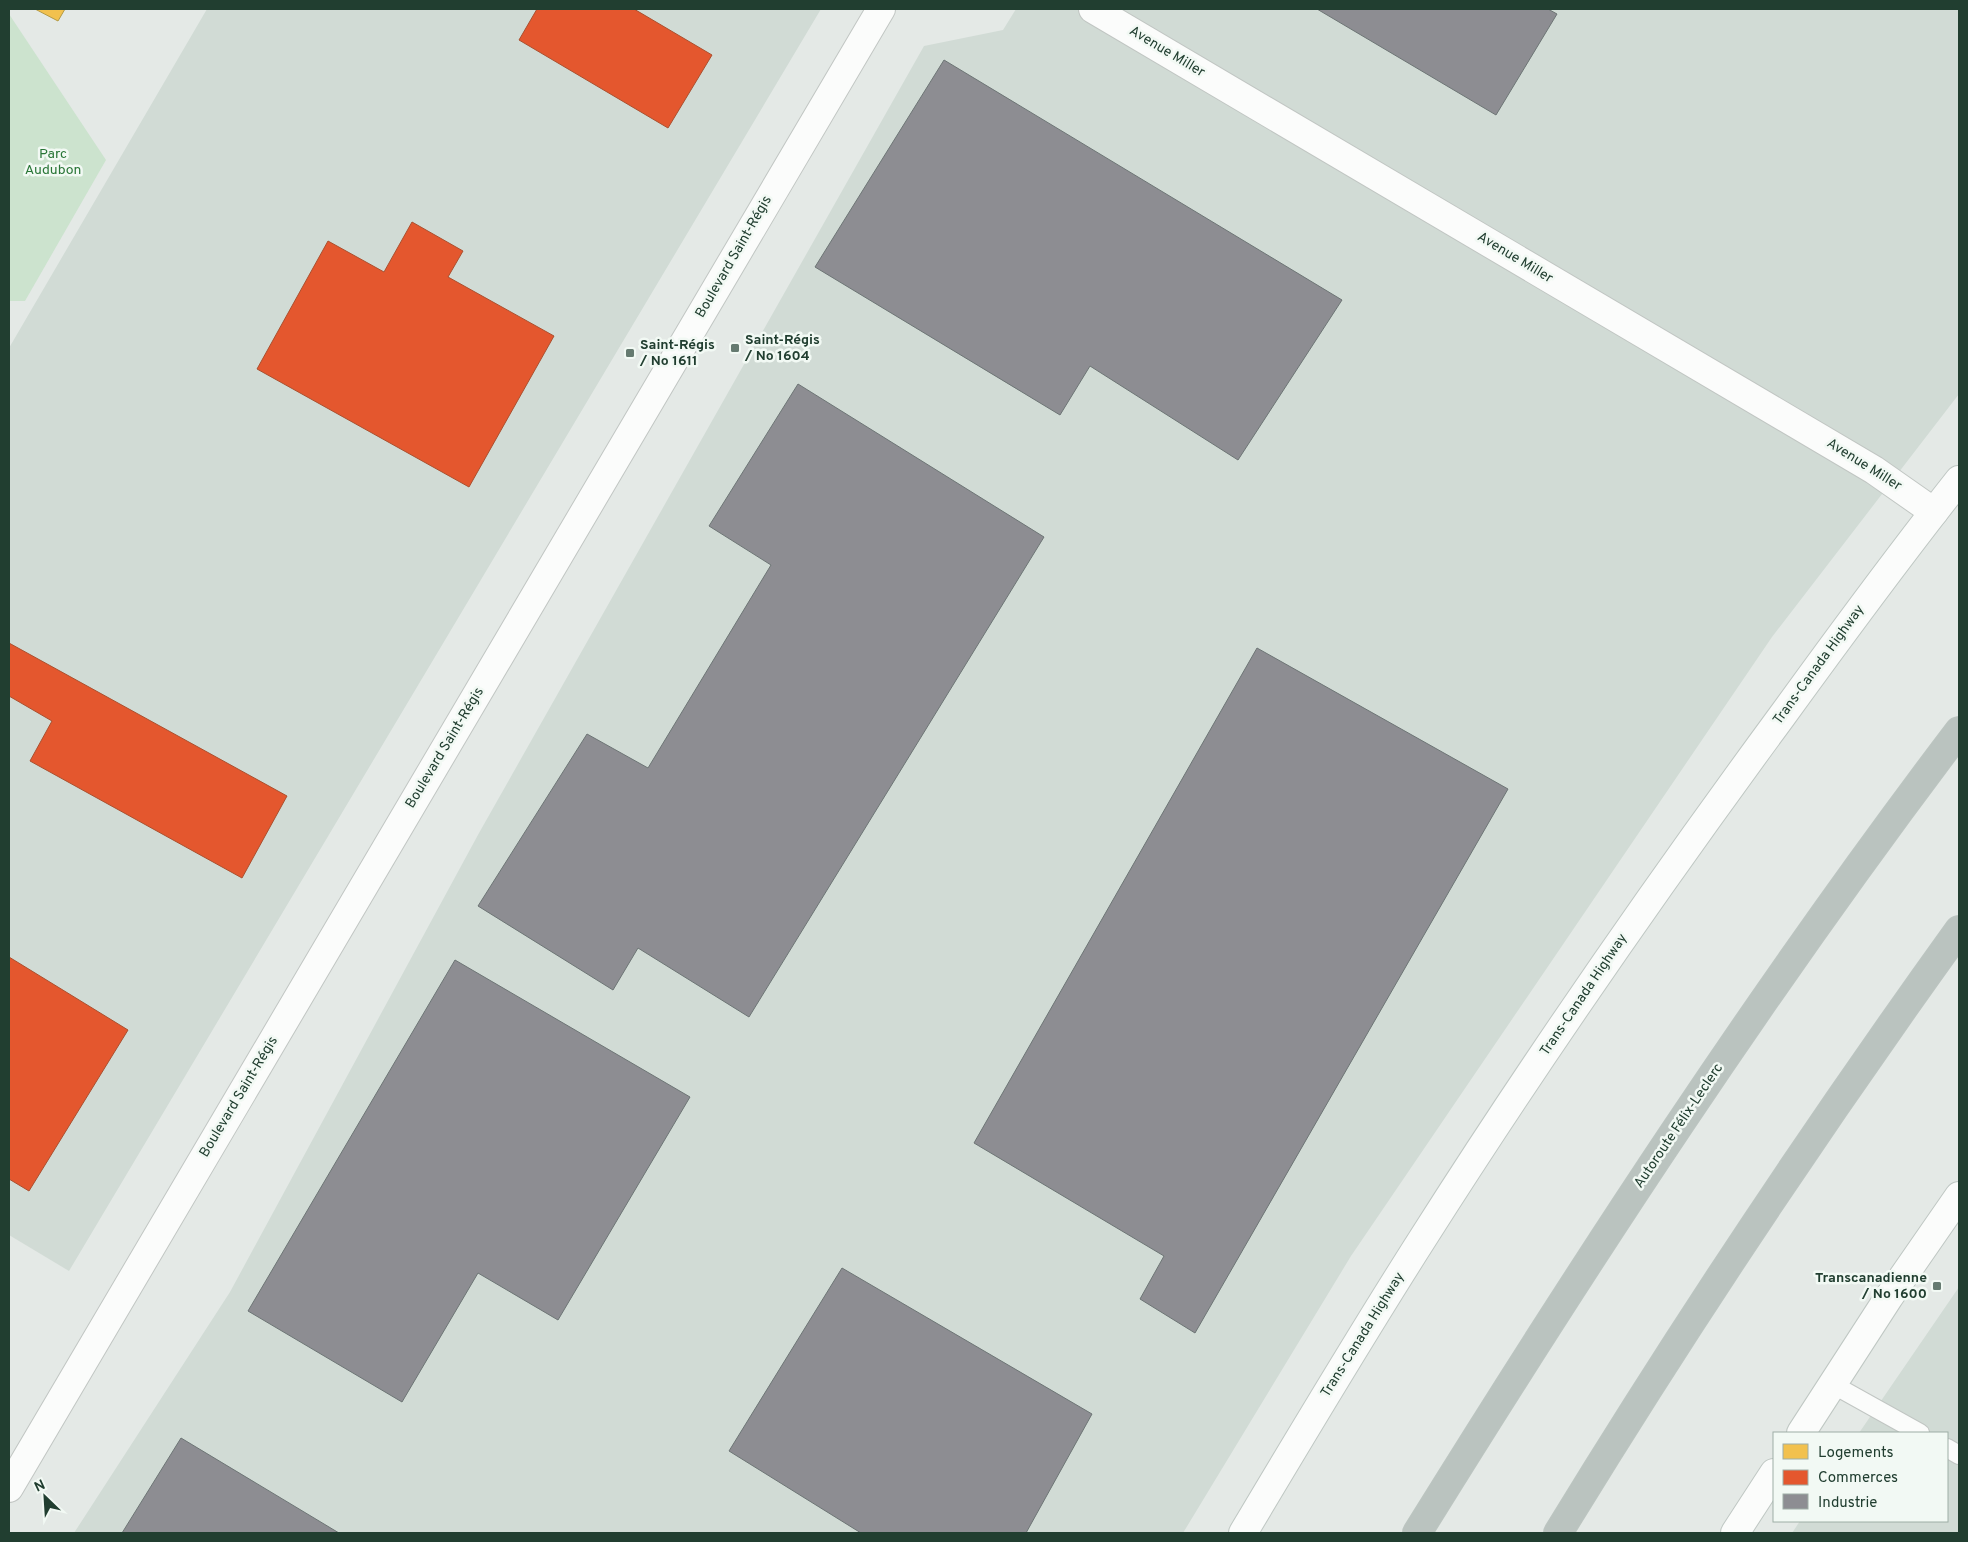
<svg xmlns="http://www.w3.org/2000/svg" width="1968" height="1542" viewBox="0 0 1968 1542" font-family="Overpass,sans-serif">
  <rect width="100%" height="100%" fill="#e4e9e6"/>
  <path fill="#d1dbd5" d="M207 9H821L69 1271 9 1235V348Z
    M1016 9H1959V394L1772 637 1351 1256 1183 1533H74L230 1292 479 833 924 46 1003 30Z
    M1959 1287V1533H1792L1800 1521H1947V1433H1859Z"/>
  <path fill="#cce3ce" d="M9 14 106 160 25 301H9Z"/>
  <path fill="#f2c14e" stroke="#b39a45" d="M35 9H65L58 21Z"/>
  <path fill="#e4572e" stroke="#aa502f" d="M537 9H634L712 55 668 128 519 40Z
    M412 222 463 251 448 277 554 336 469 487 257 369 328 241 384 272Z
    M9 643 287 796 242 878 30 761 52 721 9 696Z
    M9 957 128 1030 29 1191 9 1179Z"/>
  <path fill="#8d8d92" stroke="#6d7575" d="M1317 9H1548L1557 14 1496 115Z
    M944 60 1342 300 1238 460 1090 366 1060 415 815 267Z
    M798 384 1044 537 749 1017 638 948 613 990 478 906 587 734 648 768 771 565 709 526Z
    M1257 648 1508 789 1195 1333 1140 1299 1164 1256 974 1143Z
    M455 960 690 1097 558 1320 478 1273 402 1402 248 1311Z
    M842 1268 1092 1414 1026 1533H861L729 1451Z
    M181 1438 339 1533H122Z"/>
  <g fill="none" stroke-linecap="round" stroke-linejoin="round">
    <g stroke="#c1c6c3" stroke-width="20">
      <path id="service" d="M1832 1384 1920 1433
        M1947 1448 1959 1455"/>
    </g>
    <g stroke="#c1c6c3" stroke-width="30">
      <path id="minor" d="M1093 9 1874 470 1934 512
        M9 1488 881 9"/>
    </g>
    <g stroke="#bfc7c3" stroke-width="30">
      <path id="secondary" d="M1801 1433 1889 1297 1959 1196
        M1243 1533C1302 1434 1361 1335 1423 1238 1536 1060 1657 886 1782 716 1840 636 1898 557 1959 480
        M1735 1533 1774 1473"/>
    </g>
    <g stroke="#bcc5c1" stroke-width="30">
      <path id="motorway" d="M1417 1533C1587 1259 1764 988 1959 731
        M1558 1533C1684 1327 1818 1126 1959 930"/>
    </g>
    <use href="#service" stroke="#fbfcfb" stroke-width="18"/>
    <use href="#minor" stroke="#fbfcfb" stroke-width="28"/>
    <use href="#secondary" stroke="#fbfcfb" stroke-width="28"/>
    <use href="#motorway" stroke="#bac3bf" stroke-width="28"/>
  </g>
  <g fill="#657a70" stroke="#f2f9f4" stroke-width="2">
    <rect x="730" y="343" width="10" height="10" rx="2.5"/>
    <rect x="625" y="348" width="10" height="10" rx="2.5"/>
    <rect x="1932" y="1281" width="10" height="10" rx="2.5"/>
  </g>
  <g text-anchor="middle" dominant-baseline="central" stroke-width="5" stroke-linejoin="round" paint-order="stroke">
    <g font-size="14" fill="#213e30" stroke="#f2f9f4">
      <text transform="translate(1167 52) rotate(31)">Avenue Miller</text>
      <text transform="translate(734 257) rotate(-60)">Boulevard Saint-Régis</text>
      <text transform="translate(1515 258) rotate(31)">Avenue Miller</text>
      <text transform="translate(1864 465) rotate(32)">Avenue Miller</text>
      <text transform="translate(1819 665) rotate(-54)">Trans-Canada Highway</text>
      <text transform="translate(445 748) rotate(-59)">Boulevard Saint-Régis</text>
      <text transform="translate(1584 995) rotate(-56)">Trans-Canada Highway</text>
      <text transform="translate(239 1097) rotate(-59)">Boulevard Saint-Régis</text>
      <text transform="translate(1679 1126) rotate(-56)">Autoroute Félix-Leclerc</text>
      <text transform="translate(1363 1335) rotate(-58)">Trans-Canada Highway</text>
    </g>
    <g font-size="14" fill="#297637" stroke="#f2f9f4">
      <text x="53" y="154">Parc<tspan x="53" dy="16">Audubon</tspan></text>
    </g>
    <g font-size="14" font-weight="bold" fill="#213e30" stroke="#f2f9f4" text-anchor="start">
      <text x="745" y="340">Saint-Régis<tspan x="745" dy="16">/ No 1604</tspan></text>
      <text x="640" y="345">Saint-Régis<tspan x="640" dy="16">/ No 1611</tspan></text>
      <text x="1927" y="1278" text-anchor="end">Transcanadienne<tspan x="1927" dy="16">/ No 1600</tspan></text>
    </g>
  </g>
  <rect width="1968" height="1542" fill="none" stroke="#213e30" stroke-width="20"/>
  <rect x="1773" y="1432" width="175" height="90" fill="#f2f9f4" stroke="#9eaea6"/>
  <rect x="1783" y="1444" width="25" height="15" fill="#f2c14e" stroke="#9eaea6"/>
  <text x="1818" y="1457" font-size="15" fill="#213e30">Logements</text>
  <rect x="1783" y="1470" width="25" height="15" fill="#e4572e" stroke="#9eaea6"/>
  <text x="1818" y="1482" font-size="15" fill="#213e30">Commerces</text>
  <rect x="1783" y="1494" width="25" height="15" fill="#8d8d92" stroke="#9eaea6"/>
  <text x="1818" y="1507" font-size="15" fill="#213e30">Industrie</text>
  <g transform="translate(45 1497) rotate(335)" stroke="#f2f9f4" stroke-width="4" paint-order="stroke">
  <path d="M0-4L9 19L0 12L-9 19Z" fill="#213e30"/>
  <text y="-8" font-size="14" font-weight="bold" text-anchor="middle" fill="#213e30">N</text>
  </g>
</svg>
